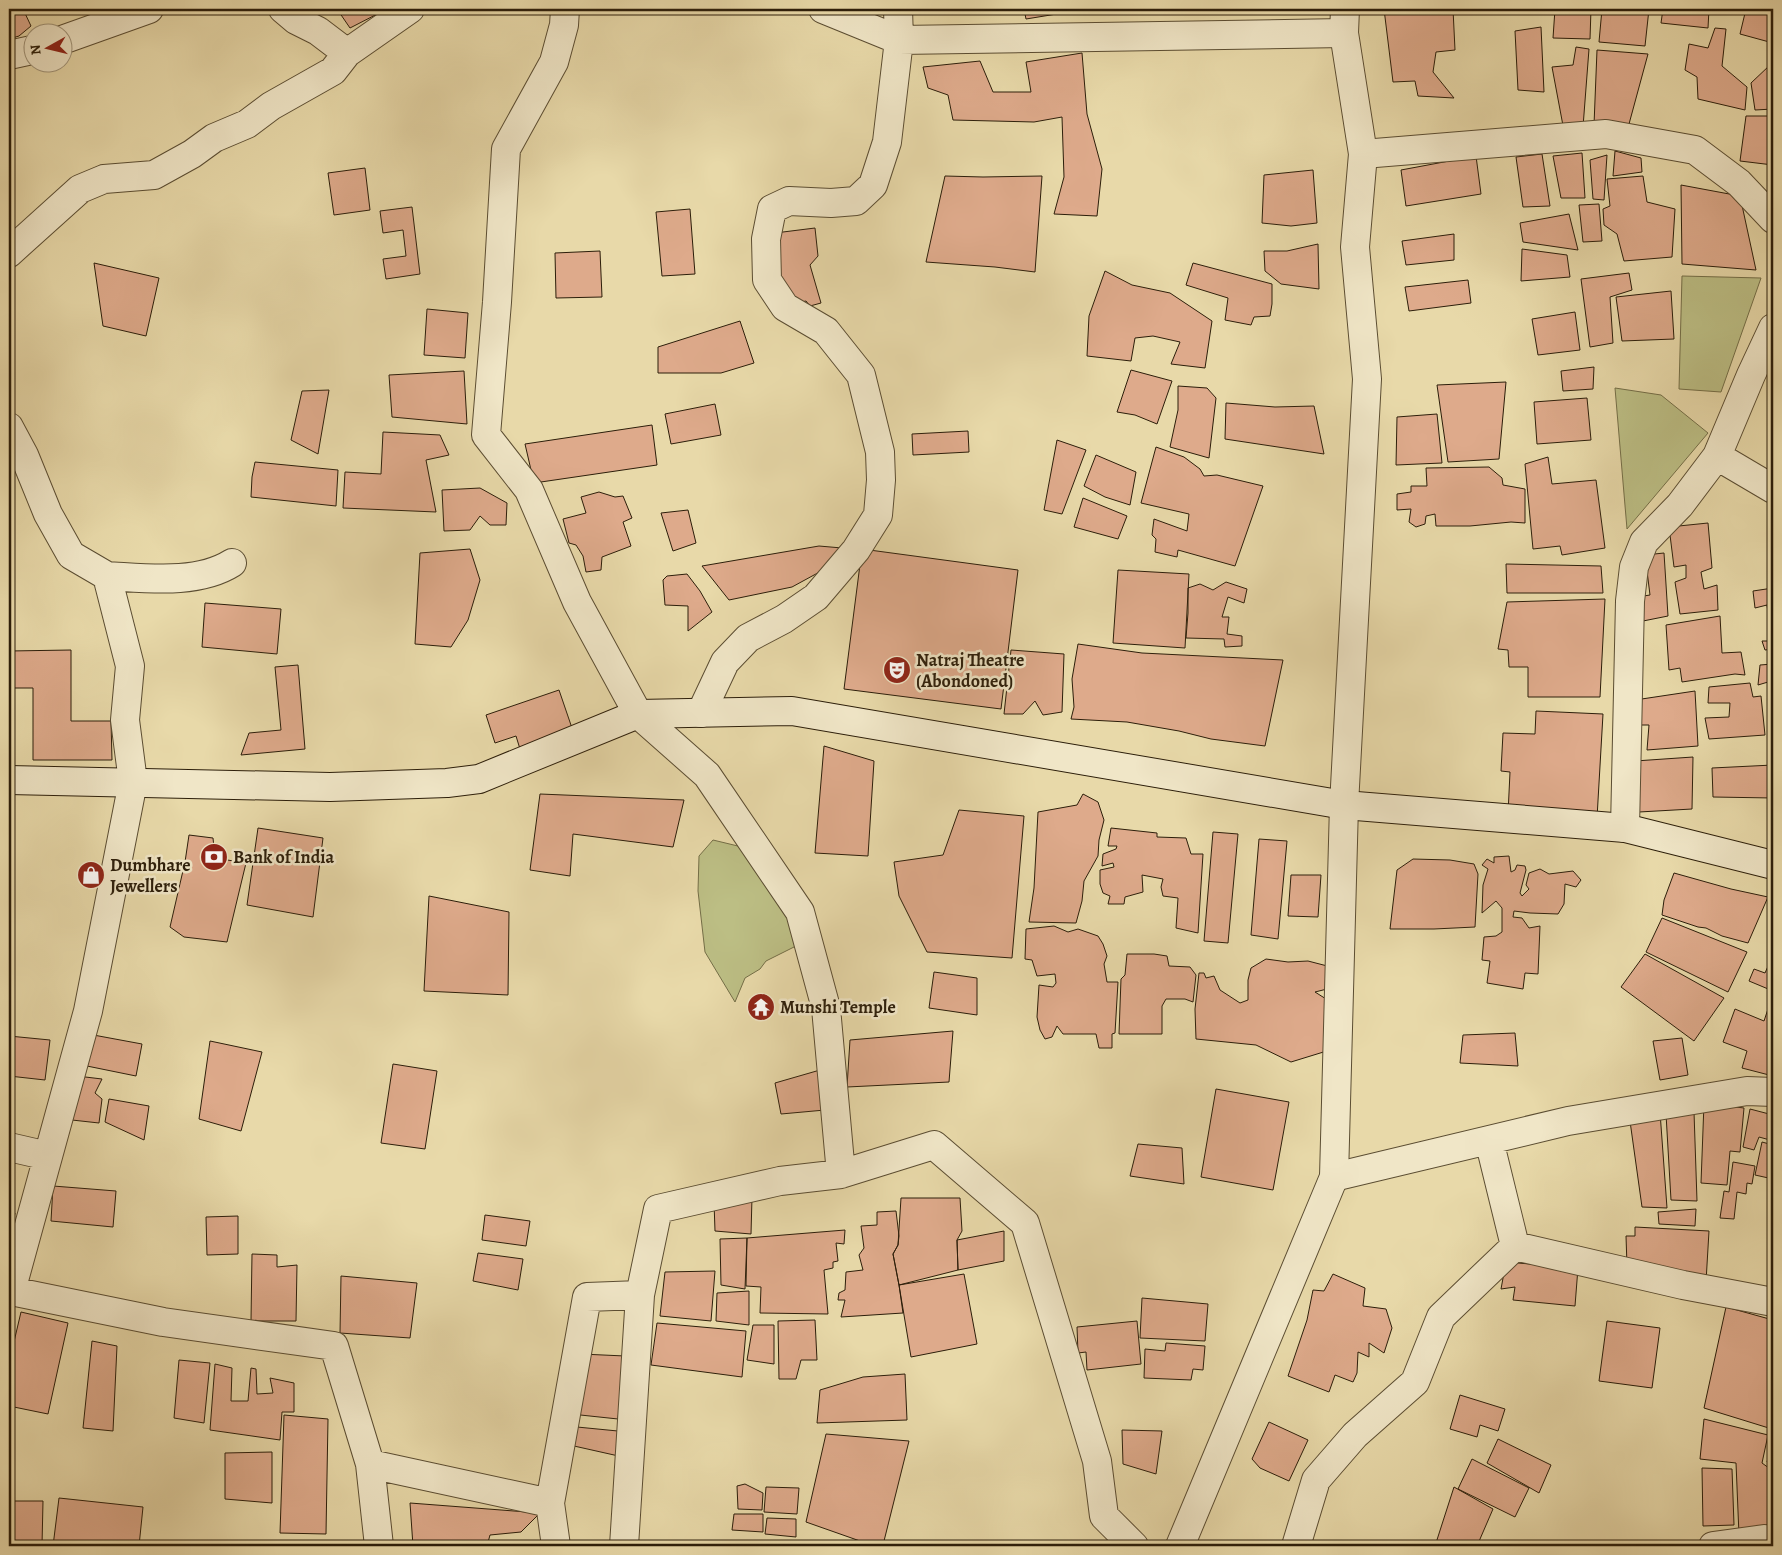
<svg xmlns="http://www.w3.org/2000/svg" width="1782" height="1555" viewBox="0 0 1782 1555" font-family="Alegreya,serif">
  <rect width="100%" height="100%" fill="#e8d9a9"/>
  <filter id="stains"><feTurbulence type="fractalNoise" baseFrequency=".004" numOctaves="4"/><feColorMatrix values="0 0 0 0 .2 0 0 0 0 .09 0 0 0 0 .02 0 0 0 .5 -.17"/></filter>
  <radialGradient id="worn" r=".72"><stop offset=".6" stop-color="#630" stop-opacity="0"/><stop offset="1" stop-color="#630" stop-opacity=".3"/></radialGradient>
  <path fill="#bcbe84" stroke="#746e47" d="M1682 276 1761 278 1721 392 1679 389Z
    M1615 388 1661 395 1708 433 1627 529Z
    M713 840 742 847 762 864 800 940 794 947 766 961 760 969 745 978 735 1002 705 952 698 891 699 856Z"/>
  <path fill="#deaa8b" stroke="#2c1e0a" d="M9 9H23L31 26 19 36 9 39Z
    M337 9H387L350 28Z
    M1024 9H1075V11L1026 19Z
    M1384 9H1453L1455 50 1436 52 1433 72 1454 98 1418 96 1415 81 1393 82Z
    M1555 9H1591L1590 39 1553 38Z
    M1602 9H1649L1645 46 1599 42Z
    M1663 9H1709L1708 28 1661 23Z
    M1746 9H1773V43L1740 34Z
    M1541 27 1544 92 1518 90 1515 31Z
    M1715 28 1726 29 1722 66 1747 87 1745 110 1698 99 1697 77 1685 70 1689 44 1708 48Z
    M1576 47 1589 49 1583 127 1564 131 1552 67 1573 65Z
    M1597 50 1648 54 1629 124 1594 125Z
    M1082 53 1087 114 1102 169 1097 216 1054 214 1064 177 1062 117 1034 122 953 120 948 95 928 88 923 67 980 61 993 92H1031L1026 62Z
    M1770 65H1773V109L1755 110 1751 83Z
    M1746 116H1773V165L1740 161Z
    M1615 151 1641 158 1642 172 1613 176Z
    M1582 153 1585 198H1561L1553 156Z
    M1542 154 1550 206 1523 207 1516 157Z
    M1607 155 1604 200 1593 199 1590 160Z
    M1476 156 1481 194 1406 206 1401 170Z
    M365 168 370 210 334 215 328 173Z
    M1313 170 1317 223 1291 226 1262 223 1264 175Z
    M945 176 983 177 1042 176 1035 272 995 267 926 262Z
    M1643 176 1647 202 1675 209 1672 257 1624 261 1617 234 1604 225 1603 209 1610 206 1607 179Z
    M1681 185 1740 196 1756 270 1682 264Z
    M1599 204 1602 241 1583 242 1579 205Z
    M412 207 420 274 386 279 383 259 406 256 403 230 383 233 380 211Z
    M690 209 695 274 662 276 656 212Z
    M1569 214 1578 250 1523 242 1520 223Z
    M815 228 818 256 810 265 821 303 810 306 806 301 797 303 770 278 775 233Z
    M1454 234V260L1406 265 1402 241Z
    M1318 244 1319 289 1281 284 1265 271 1264 251H1287Z
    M1522 249 1567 255 1570 277 1521 281Z
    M600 251 602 297 556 298 555 253Z
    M94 263 159 278 146 336 103 326Z
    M1193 263 1272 284V304L1270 316 1254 317 1251 325 1225 320 1228 298 1186 285Z
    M1105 271 1132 285 1170 293 1212 321 1205 368 1171 364 1180 342 1153 336 1135 338 1131 361 1087 356 1089 316Z
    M1629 273 1632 290 1610 297 1613 343 1590 347 1581 279Z
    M1468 280 1471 303 1409 311 1405 287Z
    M1671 291 1674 339 1622 341 1616 297Z
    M427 309 468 313 465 358 424 355Z
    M1575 312 1580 350 1538 355 1532 319Z
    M740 321 754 363 721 373H658V347Z
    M1594 367 1593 389 1563 391 1561 371Z
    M1131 370 1172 381 1157 424 1135 415 1117 412Z
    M464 371 467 424 392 417 389 375Z
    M1506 382 1499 459 1448 462 1437 385Z
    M1178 386 1207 388 1216 398 1209 458 1170 447 1178 410Z
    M329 390 318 454 291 440 302 391Z
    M1587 398 1591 440 1537 444 1534 402Z
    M1226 403 1275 407 1314 406 1324 454 1225 439Z
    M715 404 721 435 671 444 665 414Z
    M1437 414 1442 463 1396 465 1397 417Z
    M652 425 657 465 534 483 525 444Z
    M968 431 969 452 913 455 912 434Z
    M383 432 440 435 449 455 426 460 436 512 343 508 345 472 381 474Z
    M1057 440 1086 450 1062 514 1044 510Z
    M1156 447 1184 457 1200 469 1204 476 1217 475 1263 486 1235 566 1178 550 1177 557 1155 552 1156 539 1152 535 1154 519 1187 531 1189 514 1141 503Z
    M1096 455 1136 472 1130 505 1105 497 1084 486Z
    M1548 457 1552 484 1596 480 1605 548 1562 555 1560 546 1533 549 1525 464Z
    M255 462 338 470 336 506 251 497 252 477Z
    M1489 467 1502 478 1503 485 1525 489V523L1511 522 1470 526H1436L1435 514 1426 516 1425 524 1416 527 1409 522 1411 509 1397 510V494L1411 492V486H1427L1426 468Z
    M480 488 507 503 506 525H490L480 516 470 530 444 531 442 490Z
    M599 492 615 497 623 496 632 518 623 522 631 546 602 557 601 570 586 572 583 556 576 545 569 543 563 519 586 513 581 497Z
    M1083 498 1127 516 1118 539 1074 527Z
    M688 510 696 543 673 551 661 513Z
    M1708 523 1712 568 1701 572 1704 589 1717 585 1718 610 1680 614 1675 582 1686 578V565L1674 567 1669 527Z
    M819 546 842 548 836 563 792 587 729 600 702 566Z
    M470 549 480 580 468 620 451 647 415 644 420 553Z
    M862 549 1018 570 1001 709 844 689Z
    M1664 553 1668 616 1638 622 1637 597 1650 595 1645 555Z
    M1506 564 1601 566 1603 593H1507Z
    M1118 570 1189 574 1185 648 1113 643Z
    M687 574 700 591 712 612 688 631V606L665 605 663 580 667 576Z
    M1226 582 1247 589 1244 603 1228 597 1222 617H1229L1227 634 1242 636V646L1225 647 1224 639 1186 638 1188 613V588L1200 584 1213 590Z
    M1773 588V649L1765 650 1762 641H1772L1767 605 1755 608 1753 591Z
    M1605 599 1600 697H1528V667H1509L1508 650 1498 649 1507 602Z
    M205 603 281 609 277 654 202 647Z
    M1720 616 1722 653 1741 652 1745 675 1735 674 1682 682 1680 668 1669 670 1666 625Z
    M1078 644 1142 653 1283 660 1265 746 1211 739 1179 731 1127 722 1071 719 1074 707 1072 679Z
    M71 650V721H111L112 760H33V688H9V651Z
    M1011 650 1064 654 1062 712 1043 715 1035 701 1023 714H1004Z
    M1773 664V710L1770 712 1768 682 1758 685 1760 665Z
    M298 665 305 749 241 755 249 733 281 730 275 667Z
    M1750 683 1753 697 1761 696 1765 735 1709 739 1705 718 1729 717 1730 703H1708L1709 687Z
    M559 690 573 731 520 749 516 736 495 743 486 715Z
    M1695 691 1698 746 1647 750 1649 725H1637L1635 700Z
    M1536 711 1603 714 1597 818 1508 814 1510 772 1501 771 1503 733 1535 734Z
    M824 746 874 761 868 856 815 853Z
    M1693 757 1692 809 1639 812 1635 761Z
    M1773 765V798L1713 797 1712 768Z
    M540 794 684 800 673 847 573 834 570 876 530 870Z
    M1083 794 1098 802 1104 820 1099 840 1098 856 1084 881 1082 901 1076 923 1029 922 1034 888 1038 812 1077 805Z
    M959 810 1024 816 1012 958 927 952 899 896 894 862 943 855Z
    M258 828 323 838 313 917 247 905Z
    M1111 828 1157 833V837L1186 838 1191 854H1203L1198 933 1176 928 1178 898 1163 896 1161 887 1163 879 1142 875 1143 892 1125 897 1124 904H1108L1110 896 1103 893 1100 884V870L1114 867 1113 863 1102 866 1103 854 1116 849 1117 846H1108Z
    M1213 832 1238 834 1228 943 1204 941Z
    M189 835 213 838 215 858 246 863 227 942 184 937 170 927 185 862Z
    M1259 839 1287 841 1278 939 1251 935Z
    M1509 856 1511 872 1515 870 1517 865 1525 866 1526 870 1520 893 1522 896 1529 889 1526 885 1529 873 1540 869 1549 874 1573 871 1581 880 1576 887 1565 884 1564 904 1558 914 1530 913 1514 911 1513 917 1522 918 1529 928 1540 926 1538 974 1525 973 1523 989 1487 983 1490 961 1482 960 1484 937 1496 936 1502 932V908L1496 901 1482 913 1483 885 1488 869 1482 865 1487 859 1494 863V857Z
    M1413 859 1450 860 1474 864 1478 874 1475 927 1434 929H1390L1397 870Z
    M1674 873 1731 889 1768 897 1748 943 1722 936 1706 928 1698 927 1662 915 1664 900Z
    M1291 875H1321L1318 917 1288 916Z
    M429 896 509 912 508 995 424 991Z
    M1662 918 1747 952 1728 992 1646 952Z
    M1054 926 1068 932 1078 929 1098 936 1103 944 1107 956 1104 964 1107 982H1118L1115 1033 1112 1034V1048H1099L1096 1034H1063L1057 1026 1052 1037 1045 1039 1040 1030 1037 1017 1039 985 1053 987 1056 983 1055 974 1037 976 1032 960 1025 959 1026 929Z
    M1127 954H1154L1167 956 1169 966 1190 967 1196 975 1193 1002 1185 999H1166L1162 1006V1034H1119L1121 979 1125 975Z
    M1645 954 1724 998 1694 1041 1621 987Z
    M1266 959 1288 962 1308 961 1335 968V987L1315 992 1334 1004 1330 1050 1291 1062 1256 1045 1196 1039 1195 1009 1199 973H1204L1206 978 1214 976 1220 990 1240 1003 1248 1000V980L1251 968Z
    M1769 964 1773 965V991L1749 981 1754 969 1765 973Z
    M934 972 977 978V1015L929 1008Z
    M1735 1009 1764 1021 1768 1009 1773 1011V1076L1742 1068 1747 1051 1723 1042Z
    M953 1031 949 1082 847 1087 850 1040Z
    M1515 1033 1518 1066 1460 1063 1463 1035Z
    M88 1034 142 1044 136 1076 82 1065Z
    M9 1036 50 1040 45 1080 9 1076Z
    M1682 1038 1688 1075 1660 1080 1653 1041Z
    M210 1041 262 1052 241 1131 199 1119Z
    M393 1064 437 1071 425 1149 381 1143Z
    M820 1070 825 1110 781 1114 775 1083Z
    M77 1076 102 1079 95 1093 102 1099 99 1123 72 1120Z
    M1216 1089 1289 1102 1273 1190 1201 1177Z
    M109 1099 149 1106 144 1140 105 1122Z
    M1704 1103 1744 1108 1740 1152 1730 1151 1727 1185 1701 1183Z
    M1750 1109 1773 1115 1770 1140 1759 1137 1754 1150 1743 1147Z
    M1660 1112 1667 1208 1642 1207 1629 1114Z
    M1694 1112 1697 1201 1671 1200 1666 1114Z
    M1762 1142 1773 1145V1179L1755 1175Z
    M1138 1144 1182 1148 1184 1184 1130 1176Z
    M1733 1162 1755 1166 1752 1184 1747 1183 1746 1194 1737 1192 1734 1219 1720 1218 1724 1191 1729 1192Z
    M53 1186 116 1191 113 1227 51 1221Z
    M752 1197 751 1234 715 1231 714 1202Z
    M901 1198H960L962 1231 957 1240 958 1270 899 1285 893 1254 898 1245Z
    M1696 1209 1695 1226 1659 1224 1658 1212Z
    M896 1211 899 1236 898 1245 893 1254 899 1285 903 1313 841 1317 845 1300H838L839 1293 845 1290 846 1272 863 1270 859 1255 864 1248 861 1226 877 1225V1212Z
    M9 1212 15 1213 9 1240Z
    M485 1215 530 1221 526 1246 482 1240Z
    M238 1216V1254L207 1255 206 1217Z
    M1635 1227 1709 1231 1706 1282 1627 1266 1626 1236H1635Z
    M845 1230 844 1244 836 1243 838 1261 833 1262V1268L824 1270 828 1314 760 1313 761 1287 746 1286 747 1238Z
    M1004 1231V1261L958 1270 957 1240Z
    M747 1238 745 1289 721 1285 720 1239Z
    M478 1253 523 1259 518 1290 473 1281Z
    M252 1254 277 1255V1267L297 1265 296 1321H251Z
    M1506 1262 1578 1268 1575 1306 1513 1300 1515 1287 1501 1289Z
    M715 1271 711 1321 660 1316 665 1272Z
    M964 1274 977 1344 911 1357 899 1285Z
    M1333 1274 1365 1288 1363 1306 1386 1309 1392 1328 1384 1353 1369 1343V1357L1358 1352 1357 1373 1353 1382 1335 1375 1329 1392 1288 1376 1307 1320 1313 1290 1324 1291Z
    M341 1276 417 1283 410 1338 340 1333Z
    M749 1291V1325L716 1321 717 1293Z
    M1142 1298 1208 1304 1205 1341 1140 1338Z
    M1726 1307 1773 1320 1772 1429 1704 1408Z
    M21 1312 68 1323 48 1414 9 1406V1363Z
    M815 1320 817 1360H801L796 1379H779L778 1321Z
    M1137 1321 1141 1364 1087 1370 1086 1352 1078 1353 1077 1327Z
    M1607 1321 1660 1328 1652 1388 1599 1381Z
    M657 1323 746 1331 742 1377 651 1365Z
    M753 1325H774V1364L747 1360Z
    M92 1341 117 1346 113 1431 83 1428Z
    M1166 1343 1205 1346 1203 1370 1193 1369 1191 1380 1144 1378 1145 1349 1165 1351Z
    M581 1354 625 1356 618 1419 571 1414Z
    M179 1360 210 1363 204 1423 174 1418Z
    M215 1364 232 1368 231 1401H248L251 1368 256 1369 257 1394 273 1393 270 1378 294 1383V1412H282L280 1440 210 1430Z
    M905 1374 907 1420 817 1423 820 1390 863 1377Z
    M1460 1395 1505 1409 1498 1431 1480 1425 1477 1437 1450 1429Z
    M284 1415 328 1419 326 1534 280 1533Z
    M1704 1419 1768 1435 1762 1463 1773 1471V1497L1766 1534 1739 1535 1736 1463 1700 1459Z
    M1269 1422 1308 1440 1289 1481 1260 1468 1252 1459Z
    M577 1427 628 1432 623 1457 574 1446Z
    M1122 1430 1162 1431 1156 1474 1123 1464Z
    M826 1434 909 1441 884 1541H860L806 1522Z
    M1498 1439 1551 1465 1539 1493 1487 1463Z
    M1773 1440V1464L1767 1462Z
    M272 1452V1503L225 1499V1453Z
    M1472 1459 1529 1488 1515 1517 1458 1489Z
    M1702 1468 1732 1469 1734 1525 1703 1526Z
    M745 1484 763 1493 762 1510 738 1509 737 1486Z
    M766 1487 799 1488 797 1514 764 1512Z
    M1454 1487 1493 1509 1477 1546H1435Z
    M59 1498 143 1507 139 1546H53Z
    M9 1501H43L42 1546H9Z
    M410 1503 540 1513 521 1532 490 1535 487 1546H413Z
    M734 1514H763V1532L732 1530Z
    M767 1518 796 1519V1537L765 1534Z
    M649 1541 715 1544V1546H648Z
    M303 1544H336V1546H303Z"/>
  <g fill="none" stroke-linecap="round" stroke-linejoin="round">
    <g stroke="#5b4d32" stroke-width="30">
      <path id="minor" d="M565 9 564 25 554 62 506 149 497 302 486 435 529 490 577 602 638 714 707 775 800 912 826 1008 841 1174
        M823 9 899 40 1344 33
        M62 40 149 9
        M347 53 410 9
        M9 55 32 50
        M1363 154 1606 134 1695 150 1739 183 1773 219
        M9 253 80 189 104 179 154 175 192 154 214 138 247 124 271 106 333 71 347 53 318 31 296 20 283 9
        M9 427 24 455 48 514 71 555 107 576 130 666 125 720 133 782 88 1011 11 1291 163 1322 334 1346 370 1464 550 1503 587 1297 640 1295
        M1717 456 1773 489
        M107 576C146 578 197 585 232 563
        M701 713 725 662 748 638 784 619 816 597 856 550 878 515 881 480 880 452 861 375 826 331 785 307 767 280 766 239 772 209 789 201 831 203 856 201 873 185 887 142 899 40 898 9
        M1625 828 1630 601 1634 567 1644 542 1680 505 1717 456 1751 375 1773 328
        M1489 1140 1515 1246 1683 1285 1773 1302
        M9 1147 48 1156
        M1334 1177 1568 1121 1747 1091 1773 1092
        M370 1464 379 1546
        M550 1503 556 1546
        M624 1546 640 1295 658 1209 780 1181 841 1174 934 1145 1025 1223 1097 1461 1104 1516 1134 1546
        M1296 1546 1316 1480 1355 1435 1415 1382 1441 1317 1515 1246
        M1713 1546 1764 1539 1773 1541"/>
    </g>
    <g stroke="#5b4d32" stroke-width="30">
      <path id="tertiary" d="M1180 1546 1334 1177 1344 805 1367 379 1355 247 1363 154 1344 33 1345 9"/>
    </g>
    <g stroke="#2c1e0a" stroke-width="30">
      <path id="secondary" d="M9 780 330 787 447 783 479 779 638 714 792 711 1344 805 1625 828 1773 865"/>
    </g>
    <use href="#minor" stroke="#f0e6c7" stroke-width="28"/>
    <use href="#tertiary" stroke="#f0e6c7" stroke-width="28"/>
    <use href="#secondary" stroke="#f0e6c7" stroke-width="28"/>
  </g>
  <defs>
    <g id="theatre-disc" transform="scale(1.4375)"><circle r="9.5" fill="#8f2418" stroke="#f0e6c7"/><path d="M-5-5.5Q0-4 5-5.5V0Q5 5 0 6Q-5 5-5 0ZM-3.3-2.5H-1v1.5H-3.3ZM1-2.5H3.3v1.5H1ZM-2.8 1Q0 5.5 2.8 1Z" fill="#fff"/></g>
    <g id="bank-disc" transform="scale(1.4375)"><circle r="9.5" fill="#8f2418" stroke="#f0e6c7"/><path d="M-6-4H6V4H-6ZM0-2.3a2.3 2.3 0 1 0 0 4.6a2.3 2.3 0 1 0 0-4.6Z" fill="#fff"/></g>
    <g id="shop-disc" transform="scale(1.4375)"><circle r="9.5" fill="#8f2418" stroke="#f0e6c7"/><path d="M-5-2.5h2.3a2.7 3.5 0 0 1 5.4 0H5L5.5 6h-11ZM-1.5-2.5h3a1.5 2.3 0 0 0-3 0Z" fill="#fff"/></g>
    <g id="temple-disc" transform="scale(1.4375)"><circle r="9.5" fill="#8f2418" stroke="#f0e6c7"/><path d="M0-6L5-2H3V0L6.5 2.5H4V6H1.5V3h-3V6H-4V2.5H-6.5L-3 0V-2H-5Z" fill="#fff"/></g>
  </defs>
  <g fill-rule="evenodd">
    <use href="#theatre-disc" x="897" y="670"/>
    <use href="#bank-disc" x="214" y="857"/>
    <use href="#shop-disc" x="91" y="875"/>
    <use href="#temple-disc" x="761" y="1007"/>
  </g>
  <g text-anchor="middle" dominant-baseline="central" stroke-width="5" stroke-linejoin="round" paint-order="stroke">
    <g font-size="18" font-weight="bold" fill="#2c1e0a" stroke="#f0e6c7" text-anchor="start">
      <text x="916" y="660">Natraj Theatre<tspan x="916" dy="21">(Abondoned)</tspan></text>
      <text x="233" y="857">Bank of India</text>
      <text x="110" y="865">Dumbhare<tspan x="110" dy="21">Jewellers</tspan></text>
      <text x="780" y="1007">Munshi Temple</text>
    </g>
  </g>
  <rect width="1782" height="1555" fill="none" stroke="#e8d9a9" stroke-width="30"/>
  <rect x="10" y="10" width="1762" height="1535" fill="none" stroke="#2c1e0a" stroke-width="2.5"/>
  <rect x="15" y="15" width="1752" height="1525" fill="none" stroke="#2c1e0a"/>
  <g transform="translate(48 48) rotate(262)"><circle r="24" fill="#f0e6c7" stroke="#a2967b"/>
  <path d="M0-4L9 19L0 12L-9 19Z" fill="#8f2418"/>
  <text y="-8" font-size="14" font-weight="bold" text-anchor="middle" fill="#2c1e0a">N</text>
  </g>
  <rect width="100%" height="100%" filter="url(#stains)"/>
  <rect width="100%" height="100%" fill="url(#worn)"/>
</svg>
